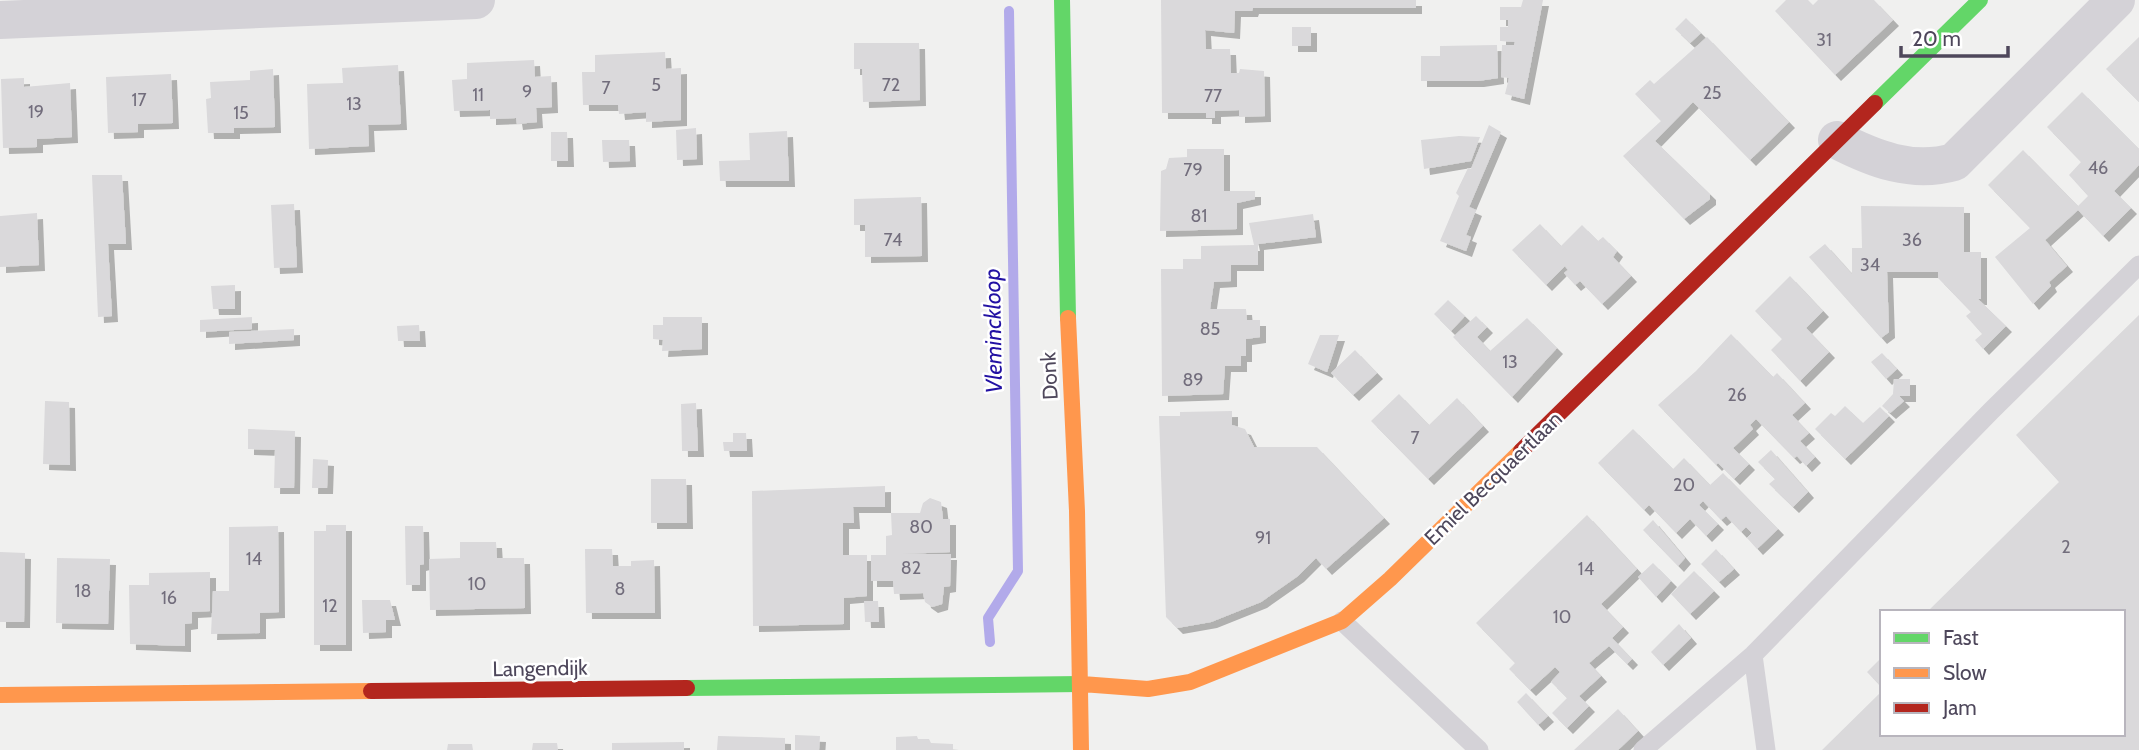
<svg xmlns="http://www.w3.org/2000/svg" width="2139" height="750" viewBox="0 0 2139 750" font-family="Cabin,sans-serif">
  <defs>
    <filter id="shadow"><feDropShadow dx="6" dy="6" stdDeviation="0" flood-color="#0004"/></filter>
  </defs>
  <rect width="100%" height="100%" fill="#f0f0ef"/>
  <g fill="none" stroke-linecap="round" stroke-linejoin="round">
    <path stroke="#b2aaea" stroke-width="10" d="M990 642 988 618 1018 571 1009 11"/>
  </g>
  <path fill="#dad9db" filter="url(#shadow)" d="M1161 0H1416V8H1253L1252 11H1235L1234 33 1205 30 1206 49H1230L1231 73H1239L1240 69 1264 71 1265 116 1239 117V110L1215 111V118H1206V113H1162Z
    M1523 0H1543L1524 99 1505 94 1509 78 1501 77 1502 45H1514L1515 42 1500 41V27H1508V20H1500V7H1521Z
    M1786 0H1808L1813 5 1818 0H1874L1893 20 1835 75 1775 11Z
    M1686 18 1701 33 1690 43 1675 29Z
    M1292 27H1311V46H1292Z
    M1707 37 1789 122 1750 160 1693 102 1655 141 1710 194V199L1684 219 1623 156 1661 121 1635 94 1650 80 1654 84Z
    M2139 37V102L2106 69Z
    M854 43H919L920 100 863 102 862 69H854Z
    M1497 45 1498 78 1478 81H1421V56H1440V46Z
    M665 52 666 69 681 68V120L646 122V112L619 114 618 105H583L582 72H595V55Z
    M534 60 535 77 551 76 552 107 536 108 537 122 517 124 516 118 490 119V110L454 111 452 80 467 79V63Z
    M398 65 401 124 368 125 369 146 309 149 307 84 343 83 342 68Z
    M273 69 275 127 234 128V133H208L206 99 211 98 210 82 250 80V71Z
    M171 74 173 123 138 124V132L108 133 106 77Z
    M24 78V87L70 83 72 137 37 139V147L3 148 1 79Z
    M2082 92 2139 149V165L2114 191 2131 208 2103 236 2078 210 2045 240 2067 266 2049 282 2051 286 2033 304 1995 257 2030 228 1988 185 2023 150 2078 206 2088 196 2069 175 2081 162 2047 127Z
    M1489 125 1501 132 1469 207 1476 210 1466 235 1471 237 1466 251 1440 241 1459 196 1456 193 1468 168 1471 169Z
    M696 128 697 159 677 160 676 130Z
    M787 131 789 181H720L719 161 750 160 749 133Z
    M551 132H567L568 161H551Z
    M1459 136 1480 137 1471 161 1424 169 1421 140Z
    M602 140H629L630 161 603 162Z
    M1187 149H1224V191H1255V199L1237 203V229L1160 231 1161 171 1166 169 1169 158 1187 157Z
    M92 175H122L126 244H108L112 316 98 317Z
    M921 197 922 256 865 257V225H854V199Z
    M294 204 297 267 274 268 271 205Z
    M1861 206 1964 207V252H1981V299H1978L2006 326 1983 349 1975 340 1982 334 1966 316 1971 312 1938 278V272H1887L1889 332 1881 338 1809 257 1825 244 1852 274V248H1862Z
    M37 213 39 265 0 267V216Z
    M1313 214 1316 237 1258 244V265H1231V281L1214 282 1210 309H1246L1247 320H1260V337L1246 339V356H1241V366H1225L1223 394 1162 396 1161 269H1183V259H1201V246L1254 245 1249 223Z
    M1540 224 1561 246 1582 225 1598 241 1603 237 1617 251 1613 257 1631 276 1602 304 1580 281 1575 285 1564 273 1568 270 1565 266 1546 285 1512 250Z
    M1790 276 1823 311 1806 328 1829 352 1800 381 1771 350 1782 339 1755 311Z
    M235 285V309H213L211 286Z
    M1448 300 1465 316 1451 331 1434 314Z
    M2139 315V750H1822L1882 691V734H2123V612H1927L2059 482 2016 435Z
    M1476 316 1487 327 1477 337 1490 351 1527 318 1557 348 1512 397 1453 337Z
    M252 317V329L200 332V320Z
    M663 317H702V349L662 351 663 340 653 339V325H663Z
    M419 325 420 341H398L397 326Z
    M294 329V340L229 344V332Z
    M1731 334 1773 377 1777 373 1805 403 1792 415 1809 433 1800 441 1815 457 1806 466 1797 456 1794 458 1756 419 1750 425 1753 429 1733 448 1749 464 1734 479 1718 463 1716 465 1658 405 1696 371Z
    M1320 335H1339L1327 372 1308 364Z
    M1355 350 1377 373 1353 395 1331 373Z
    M1882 353 1897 369 1886 379 1871 362Z
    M1894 379H1910V396H1899L1904 401 1890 413 1882 406 1893 394Z
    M1399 394 1429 425 1457 398 1483 426 1428 479 1371 421Z
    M45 401 69 402 70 465 43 464Z
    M696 403 698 451H682L681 404Z
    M1845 406 1863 423 1880 407 1889 416 1845 459 1815 429 1831 413 1835 416Z
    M1232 411V425L1245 429 1254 447H1317L1384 518 1326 569 1316 558 1298 576 1261 602 1211 622 1177 628 1166 617 1159 416H1180V412Z
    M248 429 295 431 294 488H274L275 450 248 449Z
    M1633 429 1673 469 1684 458 1710 485 1723 473 1778 529 1757 549 1747 538 1752 533 1746 527 1741 532 1726 516 1721 520 1703 501 1699 505 1718 524 1706 536 1690 519 1676 533 1649 505 1644 510 1598 463Z
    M733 433H746L747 451H724L723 442H733Z
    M1771 450 1808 492 1793 507 1769 484 1775 479 1758 462Z
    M313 459 328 460 327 488H312Z
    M651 479H686L687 523H651Z
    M885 486V507H853L854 523H843V555H867V596L844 598V624L753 626 752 491Z
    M930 498 941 502 943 519H950V552L903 554H951L950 586 944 587 942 604 932 607 925 602 923 593 894 594 893 581H871V555H886V536L892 535 891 513H920L923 503Z
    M1587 515 1637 569 1601 604 1623 627 1612 638 1632 659 1627 664 1609 646 1589 663 1601 676 1579 696 1589 706 1567 728 1552 713 1567 698 1551 682 1560 672 1555 667 1530 690 1509 669 1515 663 1476 623Z
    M1653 520 1685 558 1678 566 1643 530Z
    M326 525H346V645H314V531H326Z
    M278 526 279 612 260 613V633L211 634 213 591H229V527Z
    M405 526H423L424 564 420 565V585H406Z
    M460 542H496L497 558H524L525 608 430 610 429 559 460 558Z
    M585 549H612L613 566H631V561L654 560 655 613H586Z
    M1716 549 1734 569 1719 582 1701 564Z
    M0 552 25 553 24 622H0Z
    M57 558 110 559 108 624 56 623Z
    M1653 563 1671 581 1656 597 1638 577Z
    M1694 571 1714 591 1690 614 1671 594Z
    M210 572V611L192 612V623L185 624V646L130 644 129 585H149V573Z
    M362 600H390L395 620H386V632L363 633Z
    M864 601H878L879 622H865Z
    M1679 624 1691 638 1663 665 1651 652Z
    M1882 657V688L1867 672Z
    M1526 693 1548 716 1538 725 1517 702Z
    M1618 709 1638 731 1618 750H1574Z
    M795 735 820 736 819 750H795Z
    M718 736 785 738V750H717Z
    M917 736 918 739H929L931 743 953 744V750H896V737Z
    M684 742V750H612V743Z
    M533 743H557L558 750H532Z
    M448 744H472L473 750H447Z"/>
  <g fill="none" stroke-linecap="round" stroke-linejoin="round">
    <path stroke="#d4d2d7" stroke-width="19" d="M1342 621 1479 750
      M1753 655 1766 750
      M1643 750 1753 655 1991 411 2139 265"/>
    <path stroke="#d4d2d7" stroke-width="38" d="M0 20 476 0
      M1837 140C1874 159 1912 174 1954 162L2116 0"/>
    <path stroke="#63d668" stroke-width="16" d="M1062 0 1068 318
      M1875 103 1980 0
      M687 688 1082 684"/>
    <path stroke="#ff974d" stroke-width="16" d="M1068 318 1077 511 1081 750
      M1082 684 1148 689 1190 682 1342 621 1390 579 1521 451
      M0 695 371 691"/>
    <path stroke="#b3261e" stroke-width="16" d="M1521 451 1875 103
      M371 691 687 688"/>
  </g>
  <g text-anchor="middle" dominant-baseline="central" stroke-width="5" stroke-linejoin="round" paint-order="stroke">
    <g font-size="18" fill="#726d7c">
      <text x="1824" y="40">31</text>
      <text x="656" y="85">5</text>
      <text x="891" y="85">72</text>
      <text x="606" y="88">7</text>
      <text x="527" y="92">9</text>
      <text x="1712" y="93">25</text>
      <text x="478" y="95">11</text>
      <text x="1213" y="96">77</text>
      <text x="139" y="100">17</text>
      <text x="354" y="104">13</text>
      <text x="36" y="112">19</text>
      <text x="241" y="113">15</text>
      <text x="2098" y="168">46</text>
      <text x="1193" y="170">79</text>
      <text x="1199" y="216">81</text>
      <text x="893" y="240">74</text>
      <text x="1912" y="240">36</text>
      <text x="1870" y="265">34</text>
      <text x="1210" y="329">85</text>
      <text x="1510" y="362">13</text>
      <text x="1193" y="380">89</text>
      <text x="1737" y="395">26</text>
      <text x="1415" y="438">7</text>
      <text x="1684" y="485">20</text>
      <text x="921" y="527">80</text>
      <text x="1263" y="538">91</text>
      <text x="2066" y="547">2</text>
      <text x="254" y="559">14</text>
      <text x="911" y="568">82</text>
      <text x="1586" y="569">14</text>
      <text x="477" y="584">10</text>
      <text x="620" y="589">8</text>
      <text x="83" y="591">18</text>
      <text x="169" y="598">16</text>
      <text x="330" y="606">12</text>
      <text x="1562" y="617">10</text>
    </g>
    <g font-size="21" fill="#4e475b" stroke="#fff">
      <text transform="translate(1049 376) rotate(-93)">Donk</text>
      <text transform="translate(1493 478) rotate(-44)">Emiel Becquaertlaan</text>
      <text transform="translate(540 668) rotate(-1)">Langendijk</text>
    </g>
    <g font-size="23" font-style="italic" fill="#2211a3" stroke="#fff">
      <text transform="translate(993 331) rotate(-91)">Vleminckloop</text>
    </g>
  </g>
  <rect x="1880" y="610" width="245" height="126" fill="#ffffff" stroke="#b8b5bd" stroke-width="2"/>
  <rect x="1894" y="633" width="35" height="10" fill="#63d668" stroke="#b8b5bd" stroke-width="2"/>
  <text x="1943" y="645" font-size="21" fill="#4e475b">Fast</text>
  <rect x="1894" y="668" width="35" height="10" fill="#ff974d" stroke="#b8b5bd" stroke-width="2"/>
  <text x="1943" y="680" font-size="21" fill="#4e475b">Slow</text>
  <rect x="1894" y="703" width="35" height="10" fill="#b3261e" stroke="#b8b5bd" stroke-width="2"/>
  <text x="1943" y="715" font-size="21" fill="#4e475b">Jam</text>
  <path d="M1901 46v10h107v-10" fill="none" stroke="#4e475b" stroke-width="3.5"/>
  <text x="1912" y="46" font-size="21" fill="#4e475b" stroke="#ffffff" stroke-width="5" paint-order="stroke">20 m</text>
</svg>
